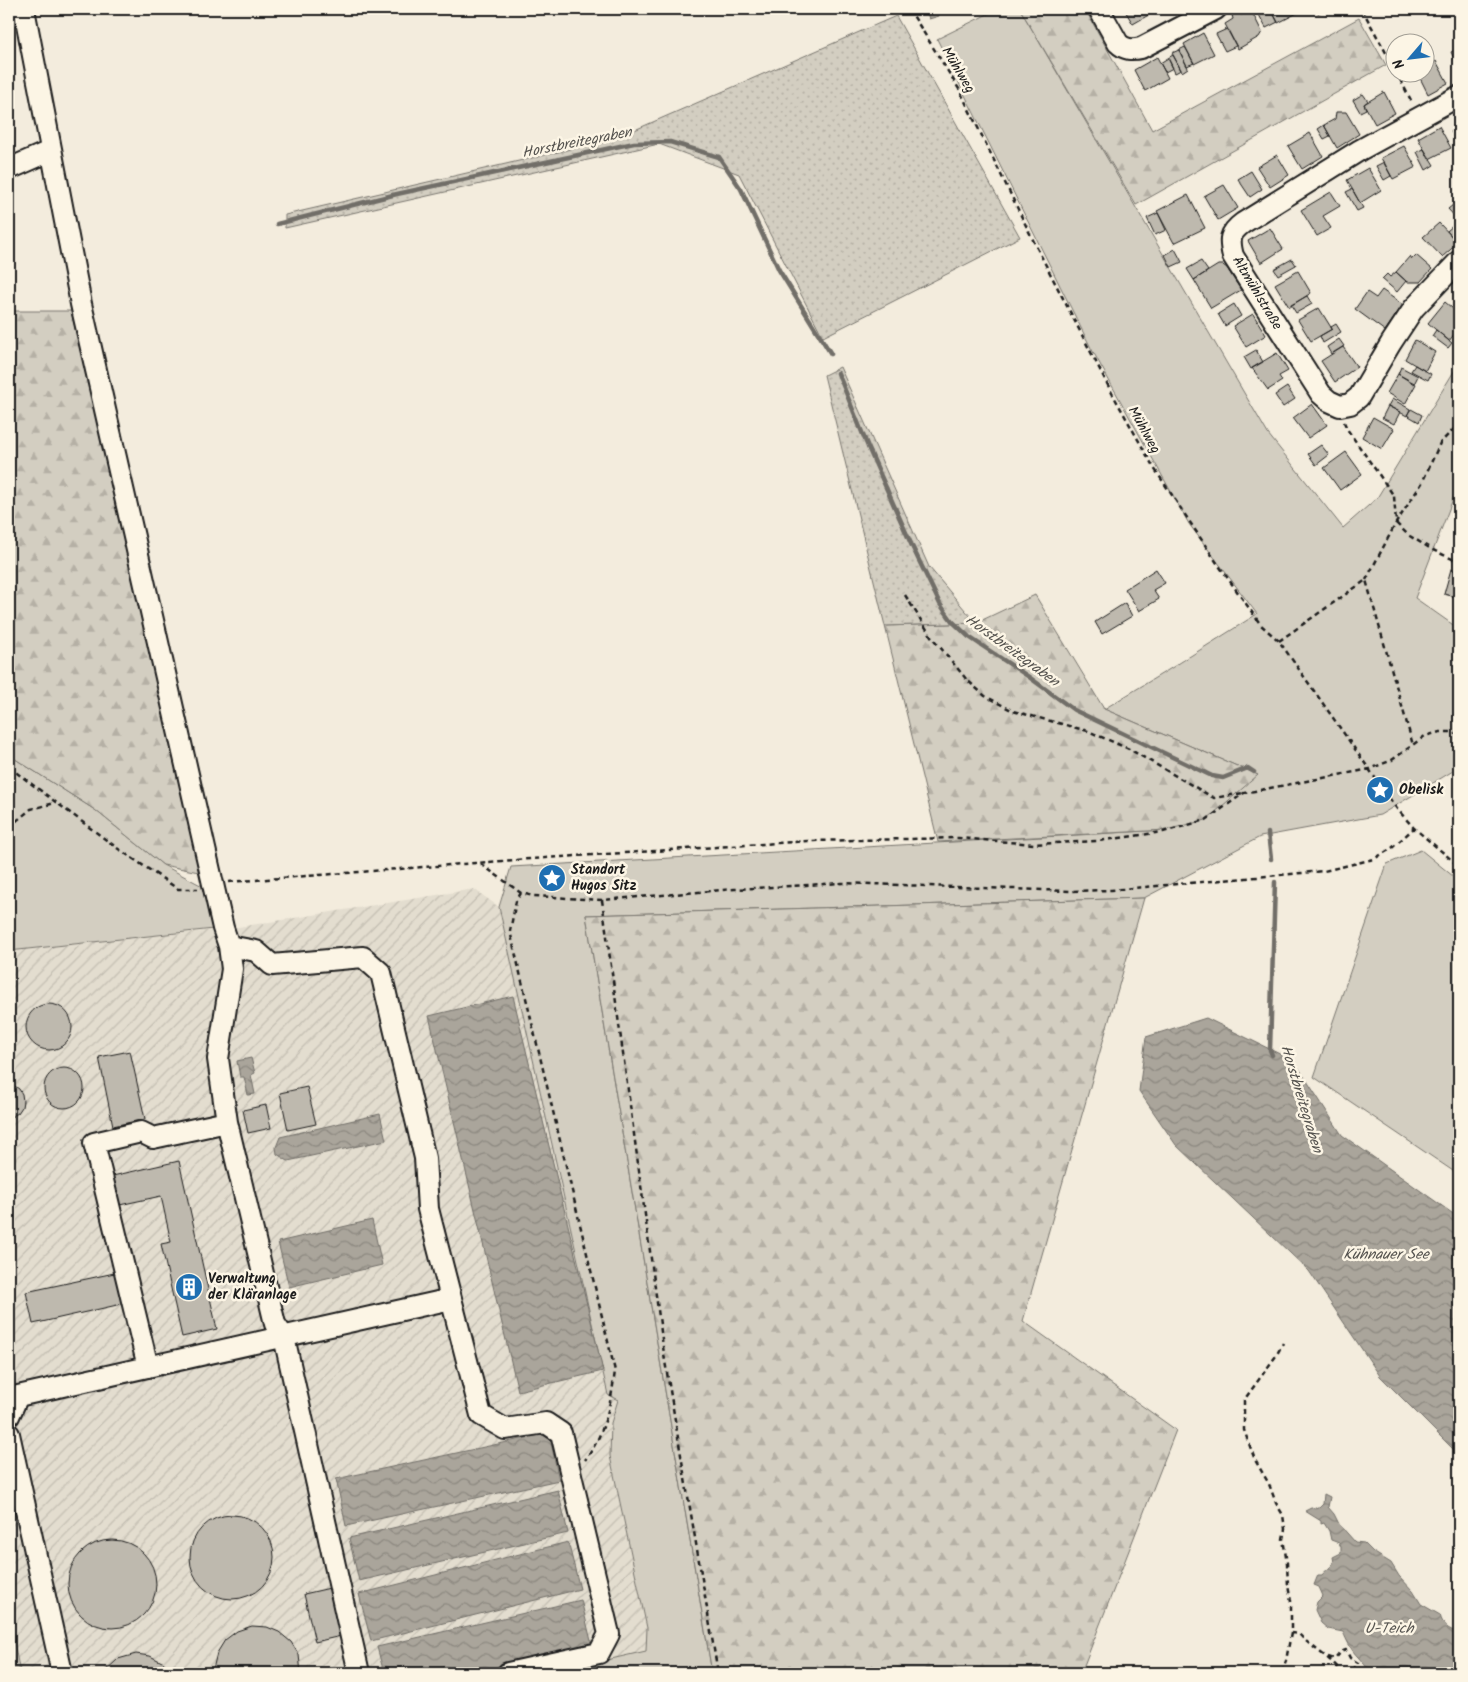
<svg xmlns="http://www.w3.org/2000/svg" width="1468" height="1682" viewBox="0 0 1468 1682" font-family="Kalam,sans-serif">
  <defs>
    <pattern id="industrial-furrows" width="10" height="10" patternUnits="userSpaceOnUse" patternTransform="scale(1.25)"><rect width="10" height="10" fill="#e3ddcf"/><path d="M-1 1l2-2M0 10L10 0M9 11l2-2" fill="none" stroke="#c2bdb1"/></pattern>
    <pattern id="forest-firs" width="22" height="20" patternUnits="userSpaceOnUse" patternTransform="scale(1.25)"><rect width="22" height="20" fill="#d3cec1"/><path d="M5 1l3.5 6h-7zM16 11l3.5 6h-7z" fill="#b5b0a5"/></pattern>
    <pattern id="garden-dots" width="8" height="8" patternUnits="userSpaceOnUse" patternTransform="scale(1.25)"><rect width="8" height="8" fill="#d3cec1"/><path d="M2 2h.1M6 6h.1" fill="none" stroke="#b5b0a5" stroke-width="1.8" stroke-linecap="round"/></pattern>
    <pattern id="water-waves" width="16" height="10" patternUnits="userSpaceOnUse" patternTransform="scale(1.25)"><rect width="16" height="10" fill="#aaa59b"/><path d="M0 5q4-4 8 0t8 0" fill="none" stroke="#8a867e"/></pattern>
  </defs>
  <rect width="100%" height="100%" fill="#f3ecdd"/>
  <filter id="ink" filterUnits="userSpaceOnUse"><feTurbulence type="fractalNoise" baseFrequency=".02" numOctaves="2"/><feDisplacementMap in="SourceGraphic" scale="10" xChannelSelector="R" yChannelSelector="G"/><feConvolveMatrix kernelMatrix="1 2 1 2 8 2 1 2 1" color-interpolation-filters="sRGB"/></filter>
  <g filter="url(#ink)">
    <path fill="url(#industrial-furrows)" d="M474 889 499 907 608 1395 618 1400 611 1423 610 1456 647 1628V1651L552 1673H20L9 1616V951L232 928Z"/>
    <path fill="#d3cec1" stroke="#78756e" d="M998 9H1020L1268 434 1343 528 1377 498 1459 363V483L1415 598 1459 629V774L1453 771 1380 815 1260 837 1144 898 586 915 712 1673H550L646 1651 647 1628 610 1456 611 1423 618 1400 608 1395 499 907 511 867 1166 830 1258 775 1104 709 1173 667 1257 614 1189 524 1091 348 937 39Z
      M9 755 95 810 163 865 208 889 223 928 9 951Z
      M1421 850 1459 881V1175L1314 1077 1387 864Z
      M9 1616 20 1673H9Z"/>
    <path fill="url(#forest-firs)" stroke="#78756e" d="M1020 9H1085L1152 130 1359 18 1386 65 1136 205Z
      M9 311H71L204 873 163 865 95 810 9 755Z
      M1035 595 1104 709 1258 775 1206 820 1166 830 938 842 885 626 976 623Z
      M1144 898 1023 1321 1176 1430 1081 1673H712L586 915Z"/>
    <path fill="url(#garden-dots)" stroke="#78756e" d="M896 16 1020 237 823 337 739 174 659 144 285 228V215L614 139Z
      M840 367 929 567 976 623 885 626 824 375Z"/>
    <path fill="url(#water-waves)" stroke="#716e68" d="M926 9H937L939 16 929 19Z
      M513 996 603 1371 518 1391 429 1016Z
      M1206 1018 1294 1061 1342 1135 1459 1218V1455L1380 1376 1309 1271 1176 1145 1139 1091 1146 1037Z
      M251 1058 255 1073 251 1075 255 1094 248 1095 244 1077H240L237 1061Z
      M380 1114 386 1140 288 1161 277 1154 276 1147 280 1137Z
      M372 1220 382 1265 289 1287 278 1242Z
      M549 1433 559 1480 346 1526 336 1479Z
      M558 1490 568 1533 359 1581 349 1538Z
      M1324 1494 1330 1497 1328 1507 1334 1514 1339 1524 1355 1542 1364 1543 1373 1552 1391 1563 1399 1576 1413 1591 1421 1604 1440 1615C1443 1626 1448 1630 1459 1632V1673H1369C1367 1666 1363 1663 1358 1657 1351 1650 1347 1641 1343 1632L1328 1629 1321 1623 1315 1610 1317 1602 1323 1596 1319 1587 1314 1585 1318 1575H1322C1327 1568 1336 1566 1333 1557L1341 1553V1547L1339 1543 1331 1540 1329 1531 1324 1523 1321 1524V1521L1305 1511 1311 1508H1319L1323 1504Z
      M568 1542 580 1589 371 1641 359 1594Z
      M581 1600 592 1645 471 1673H384L377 1647Z"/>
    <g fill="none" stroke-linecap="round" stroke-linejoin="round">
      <path stroke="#716e68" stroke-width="4.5" d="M277 224 397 194 634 143 670 142 719 157 741 189 779 270 831 354
        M839 376 838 373 868 447 912 546 940 604 952 621 969 637 1029 677 1074 710 1212 776 1223 778 1248 768 1254 772
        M1268 833 1271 859
        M1272 1055 1270 1050 1275 882"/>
    </g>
    <path fill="#beb9ae" stroke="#1c1c1c" d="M1124 9H1149L1152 13 1133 24Z
      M1261 9H1271L1278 22 1266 28 1257 11Z
      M1271 9H1302L1303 10 1278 23Z
      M1315 9H1326L1318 13Z
      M1251 10 1262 32 1259 37 1238 49 1225 24 1233 19 1232 15 1239 12 1241 15Z
      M1227 29 1236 46 1225 51 1216 34Z
      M1203 33 1214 54 1194 64 1184 44Z
      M1185 47 1194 63 1187 66 1179 50Z
      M1459 48V64L1457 65 1451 52Z
      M1179 50 1188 68 1182 72 1172 53Z
      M1173 55 1181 70 1175 73 1168 58Z
      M1157 57 1168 78 1145 91 1134 70Z
      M1168 58 1173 68 1165 72 1160 63Z
      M1436 61 1448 83 1428 94 1417 72H1426V67Z
      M1384 92 1395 113 1375 124 1364 104Z
      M1363 94 1368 101 1364 104 1366 109 1360 112 1353 100Z
      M1336 112H1346L1359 134 1337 148 1324 125 1335 119Z
      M1324 125 1330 136 1324 139 1318 129Z
      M1439 126 1451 148 1429 159 1418 138Z
      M1459 127V147L1451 131Z
      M1310 133 1323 156 1302 169 1288 146Z
      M1404 146 1416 167 1393 179 1381 158Z
      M1424 149 1434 165 1426 170 1417 152Z
      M1277 155 1289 175 1270 187 1257 167Z
      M1384 162 1391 176 1384 180 1376 166Z
      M1368 168 1381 190 1360 203 1347 180Z
      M1251 171 1262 189 1250 197 1238 179Z
      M1224 185 1238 208 1218 220 1204 196Z
      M1352 189 1363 208 1357 211 1346 192Z
      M1331 192 1340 206 1323 216 1331 228 1317 236 1301 210Z
      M1188 195 1205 228 1174 243 1157 211Z
      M1453 205 1459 212V221L1448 209Z
      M1158 213 1166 230 1155 235 1147 218Z
      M1439 223 1458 243 1442 257 1423 237Z
      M1456 223 1459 226V242L1458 243 1447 231Z
      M1270 228 1283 249 1261 263 1248 241Z
      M1175 249 1182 262 1171 267 1165 255Z
      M1416 255 1432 269 1420 282H1407L1396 272 1410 256 1412 259Z
      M1292 259 1296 265 1278 275 1274 269Z
      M1201 261 1208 271 1194 280 1187 269Z
      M1218 265H1223L1227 268 1241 290 1211 308 1194 280Z
      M1298 271 1311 293 1289 307 1275 284Z
      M1396 272 1406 281 1397 292 1382 279 1387 274 1390 277Z
      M1382 290 1403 305 1385 331 1355 309 1367 292 1376 298Z
      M1307 296 1312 304 1296 313 1291 305Z
      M1445 302 1459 314V328L1449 341 1428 323Z
      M1234 304 1241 316 1225 326 1218 314Z
      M1319 308 1332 329 1311 341 1298 320Z
      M1253 314 1266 335 1246 347 1233 326Z
      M1336 324 1341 332 1323 343 1320 336 1332 329 1331 327Z
      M1436 330 1452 343 1448 348 1432 336Z
      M1339 339 1344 346 1331 354 1327 347Z
      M1415 340 1435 352 1425 371 1405 359Z
      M1343 347 1357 367 1335 382 1321 361Z
      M1256 350 1263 362 1251 369 1244 357Z
      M1277 353 1288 371 1279 376 1282 381 1268 390 1252 368Z
      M1415 365 1431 374 1428 380 1411 371Z
      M1401 367 1418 376 1414 384 1398 374Z
      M1398 374 1416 384 1405 404 1387 393Z
      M1287 387 1295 399 1283 407 1275 395Z
      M1392 399 1410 409 1407 416 1388 406Z
      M1312 404 1327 425 1308 438 1293 418Z
      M1388 406 1400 412 1394 424 1382 418Z
      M1411 409 1422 415 1419 422 1407 415Z
      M1373 417 1394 429 1382 449 1362 437Z
      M1321 445 1329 455 1316 465 1308 454Z
      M1346 452 1362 474 1340 490 1324 468Z
      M1156 569 1165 583 1153 590 1159 599 1139 611 1125 589Z
      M1451 569 1459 572V598L1444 594Z
      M1125 603 1132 616 1102 634 1095 622Z
      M26 1027a23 23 0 1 1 46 0a23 23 0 1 1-46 0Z
      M130 1051 145 1119 113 1126 99 1057Z
      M44 1088a20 20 0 1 1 40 0a20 20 0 1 1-40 0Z
      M9 1082 19 1089 22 1094 23 1101 22 1107 18 1113 9 1118Z
      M307 1087 316 1124 288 1130 280 1093Z
      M266 1105 271 1128 248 1133 243 1110Z
      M179 1161 217 1329 182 1337 161 1244 171 1242 161 1196 115 1206 108 1177Z
      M119 1272 126 1303 33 1324 26 1292Z
      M190 1557a42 42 0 1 1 84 0a42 42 0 1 1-84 0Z
      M68 1584a44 44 0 1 1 88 0a44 44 0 1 1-88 0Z
      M330 1588 341 1636 315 1642 304 1594Z
      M252 1626 267 1627 279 1632 291 1642 299 1655 301 1673H214L213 1669 217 1653 225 1640 237 1631Z
      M136 1654 150 1656 164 1663 172 1673H103L118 1659Z"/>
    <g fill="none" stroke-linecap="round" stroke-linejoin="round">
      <g stroke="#1c1c1c" stroke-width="24">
        <path id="minor" d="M24 9 81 304 223 928 229 946 232 969 218 1059 227 1122 275 1324 284 1337 359 1673
          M1099 9 1118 43C1125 50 1132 50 1141 48L1216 9
          M1459 96 1360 150 1243 223C1229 233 1229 240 1233 256L1321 394 1329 401 1340 406 1350 404 1359 397 1391 343 1414 308 1459 261
          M9 169 50 151
          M229 946 256 951 272 965 363 957 381 973 425 1158 428 1209 481 1415 505 1429 546 1423 561 1433 609 1634 599 1653 508 1673
          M148 1367 94 1143 141 1132 153 1138 227 1122
          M9 1416 18 1396 451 1299
          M9 1434 62 1673"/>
      </g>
      <path stroke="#1c1c1c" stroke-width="2.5" stroke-dasharray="5 4" stroke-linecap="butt" d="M909 9 959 89 1037 248 1112 393 1154 468 1217 563 1261 625 1279 641 1397 809 1414 828 1459 866
        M1362 9 1396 71
        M1396 72 1412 102
        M1344 422 1347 429 1394 496 1396 523 1408 535 1433 550 1459 562
        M1366 580 1396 523 1422 483 1440 443 1459 424
        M905 595 931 636 967 680 985 696 1013 711 1088 731 1129 749 1214 798 1243 793
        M1279 641 1366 580 1413 745
        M9 767 117 848 178 889H198
        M9 827 31 809 55 803
        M481 864 521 893 534 896 602 900 735 889 842 883 1070 891 1111 890 1324 871 1374 859 1392 848 1414 828
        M229 882 515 860 809 841 958 838 1034 844 1098 841 1163 832 1206 820 1244 793 1370 769 1392 760 1425 736 1440 732H1452L1459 735
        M521 893 516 901 510 931 615 1371C611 1403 605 1434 585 1460
        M602 900 665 1361 718 1673
        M1291 1633 1299 1634C1312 1649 1330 1656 1342 1673
        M1328 1657 1335 1659 1341 1652 1346 1650 1350 1658 1358 1663 1357 1666 1351 1670V1673
        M1282 1673 1286 1661 1291 1633V1601L1288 1586 1287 1563 1283 1539 1285 1529 1283 1515 1276 1503 1269 1484 1255 1460 1244 1430V1400L1276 1356 1283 1343"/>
      <use href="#minor" stroke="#fcf5e5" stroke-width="20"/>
    </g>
  </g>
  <defs>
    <g id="sight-disc" transform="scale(1.4375)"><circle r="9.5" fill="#1f6fb2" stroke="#fcf5e5"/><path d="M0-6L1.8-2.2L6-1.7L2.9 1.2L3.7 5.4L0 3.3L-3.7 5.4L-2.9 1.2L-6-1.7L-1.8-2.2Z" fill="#fff"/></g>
    <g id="building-disc" transform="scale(1.4375)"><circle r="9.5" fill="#1f6fb2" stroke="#fcf5e5"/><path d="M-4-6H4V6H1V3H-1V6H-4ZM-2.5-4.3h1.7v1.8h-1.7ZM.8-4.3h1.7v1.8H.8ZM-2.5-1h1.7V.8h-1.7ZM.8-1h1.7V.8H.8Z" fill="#fff"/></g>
  </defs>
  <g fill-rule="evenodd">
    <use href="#sight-disc" x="1380" y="790"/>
    <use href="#sight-disc" x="552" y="878"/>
    <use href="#building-disc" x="189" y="1287"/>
  </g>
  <g text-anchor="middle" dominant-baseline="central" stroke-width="5" stroke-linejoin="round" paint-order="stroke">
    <g font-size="14" fill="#1c1c1c" stroke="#fcf5e5">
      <text transform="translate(958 70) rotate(59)">Mühlweg</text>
      <text transform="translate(1257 293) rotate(59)">Altmühlstraße</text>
      <text transform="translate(1144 430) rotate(61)">Mühlweg</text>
    </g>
    <g font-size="14" font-weight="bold" fill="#1c1c1c" stroke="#fcf5e5" text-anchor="start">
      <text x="1399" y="790">Obelisk</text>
      <text x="571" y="870">Standort<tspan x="571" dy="16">Hugos Sitz</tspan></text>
      <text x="208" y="1279">Verwaltung<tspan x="208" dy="16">der Kläranlage</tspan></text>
    </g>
    <g font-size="15" font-style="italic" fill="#55534f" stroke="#fcf5e5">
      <text transform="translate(577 143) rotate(-11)">Horstbreitegraben</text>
      <text transform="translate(1012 651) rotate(36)">Horstbreitegraben</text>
      <text transform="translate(1301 1099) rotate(73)">Horstbreitegraben</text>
      <text x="1386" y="1255">Kühnauer See</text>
      <text x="1389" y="1629">U-Teich</text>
    </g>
  </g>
  <rect width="1468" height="1682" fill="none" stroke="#fcf5e5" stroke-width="30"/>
  <rect x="15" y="15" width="1438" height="1652" fill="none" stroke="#1c1c1c" stroke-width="2" filter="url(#ink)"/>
  <g transform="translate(1410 58) rotate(242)"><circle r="24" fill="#fcf5e5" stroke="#a29e95"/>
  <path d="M0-4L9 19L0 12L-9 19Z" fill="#1f6fb2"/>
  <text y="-8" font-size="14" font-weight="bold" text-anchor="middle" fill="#1c1c1c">N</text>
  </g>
</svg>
